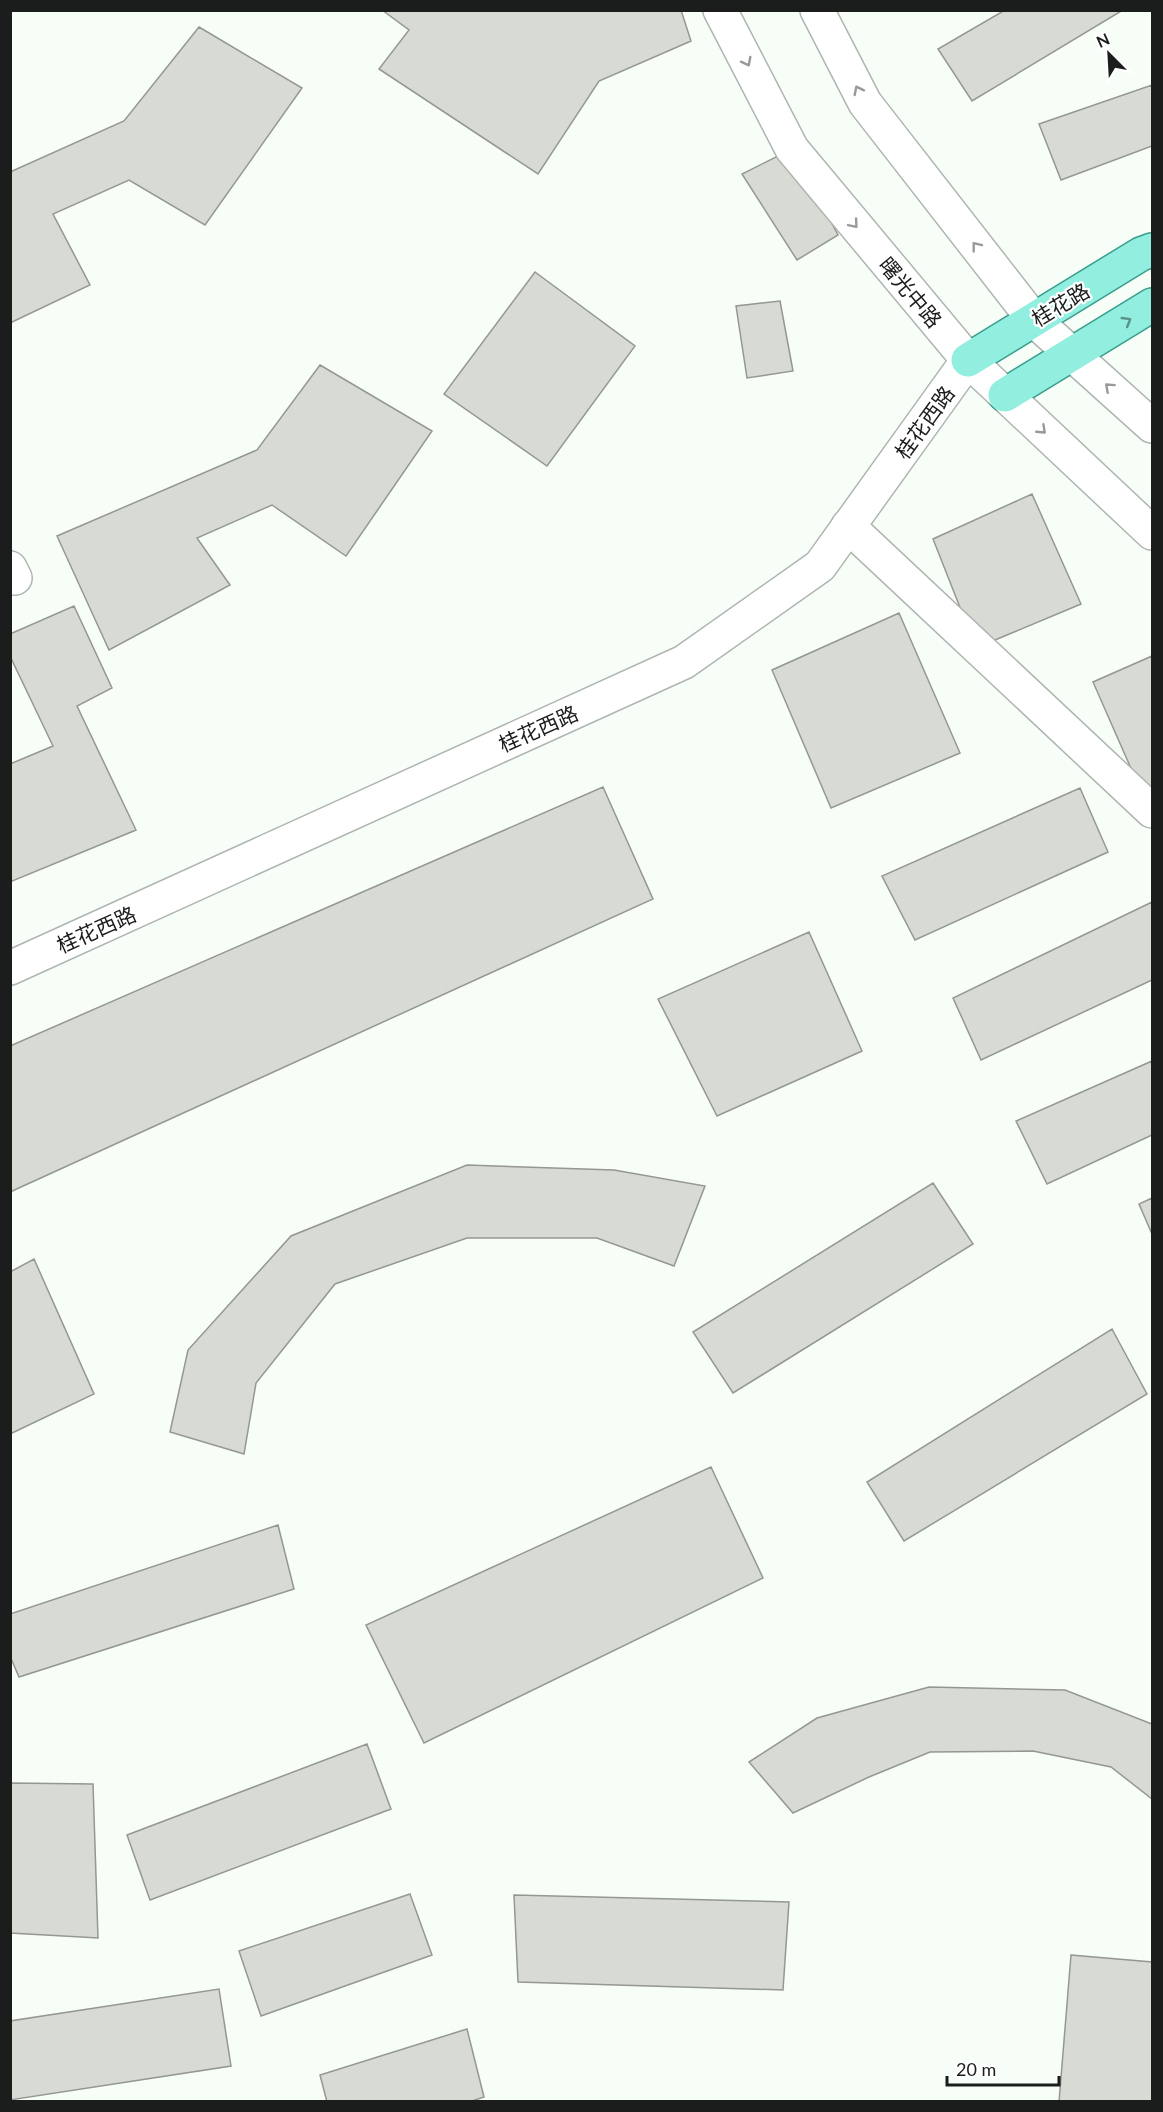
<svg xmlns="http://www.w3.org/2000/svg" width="1163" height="2112" viewBox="0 0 1163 2112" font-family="Lato,'Noto Sans SC',sans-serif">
  <rect width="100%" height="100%" fill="#f7fef8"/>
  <path fill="#d8dbd4" stroke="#959791" stroke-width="1.5" d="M382 10H681L691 41 599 81 538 174 379 69 409 30Z
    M1005 10H1123L972 101 938 49Z
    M199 27 302 88 205 225 129 180 53 214 90 285 10 323V172L124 121Z
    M1152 85V146L1061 180 1039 124Z
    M792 149 838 235 797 260 742 174Z
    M535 272 635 346 547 466 444 394Z
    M780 301 793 371 747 378 736 306Z
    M320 365 432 431 346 556 272 505 197 538 230 585 109 650 57 536 257 450Z
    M1032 494 1081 604 976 648 933 539Z
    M74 606 112 688 77 706 136 830 10 882V764L53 746 10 656V634Z
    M899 613 960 753 831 808 772 670Z
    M1152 656V794L1144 798 1093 682Z
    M603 787 653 899 10 1192V1046Z
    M1080 788 1108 852 915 940 882 876Z
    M1152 902V980L981 1060 953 998Z
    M809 932 862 1051 717 1116 658 999Z
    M1152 1061V1135L1047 1184 1016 1121Z
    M467 1165 614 1170 705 1186 674 1266 597 1238H467L335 1284 256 1383 244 1454 170 1432 188 1350 291 1236Z
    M933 1183 973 1244 733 1393 693 1332Z
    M1152 1198V1234L1139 1204Z
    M34 1259 94 1394 10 1434V1272Z
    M1112 1329 1147 1394 904 1541 867 1482Z
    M711 1467 763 1578 424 1743 366 1625Z
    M278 1525 294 1589 19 1677 10 1656V1614Z
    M929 1687 1065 1690 1152 1724V1799L1111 1767 1033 1751 930 1752 869 1777 793 1813 749 1762 817 1718Z
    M367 1744 391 1809 150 1900 127 1835Z
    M10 1783 93 1784 98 1938 10 1933Z
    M410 1894 432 1955 261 2016 239 1951Z
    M514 1895 789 1902 783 1990 518 1982Z
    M1071 1955 1152 1962V2102H1059Z
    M219 1989 231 2066 10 2100V2021Z
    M467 2029 484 2097 469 2102H327L320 2075Z"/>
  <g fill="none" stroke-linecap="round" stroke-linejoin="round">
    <g stroke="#afb5b0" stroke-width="36">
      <path id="minor" d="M848 526 1152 811
        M10 568 15 578"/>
    </g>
    <g stroke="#afb5b0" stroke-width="36">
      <path id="tertiary" d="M720 10 792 149 968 360 1152 533
        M817 10 865 103 1034 320 1152 426
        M10 968 684 662 820 566 968 360"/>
    </g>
    <g stroke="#399e8d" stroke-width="36">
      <path id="primary" d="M968 360 1141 254 1152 250
        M1005 395 1152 305"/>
    </g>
    <use href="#minor" stroke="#fff" stroke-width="33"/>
    <use href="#tertiary" stroke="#fff" stroke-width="33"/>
    <use href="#primary" stroke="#92eedf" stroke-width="33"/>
  </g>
  <defs><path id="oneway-chevron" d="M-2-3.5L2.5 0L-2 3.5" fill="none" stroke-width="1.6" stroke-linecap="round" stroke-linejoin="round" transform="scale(1.5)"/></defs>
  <g stroke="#989998">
    <use href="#oneway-chevron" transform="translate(747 62) rotate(63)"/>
    <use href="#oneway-chevron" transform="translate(858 90) rotate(-117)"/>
    <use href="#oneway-chevron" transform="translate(854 224) rotate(50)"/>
    <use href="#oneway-chevron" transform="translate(976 246) rotate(-128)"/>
    <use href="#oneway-chevron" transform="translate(1109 387) rotate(-138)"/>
    <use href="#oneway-chevron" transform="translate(1042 430) rotate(43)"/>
  </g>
  <use stroke="#5c9087" href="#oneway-chevron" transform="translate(1127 321) rotate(-31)"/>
  <g text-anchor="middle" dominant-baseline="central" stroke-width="4.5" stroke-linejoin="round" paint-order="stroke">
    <g font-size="21" fill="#1a1d1b" stroke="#fff">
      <text transform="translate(911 292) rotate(50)">曙光中路</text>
      <text transform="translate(1060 304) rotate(-31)">桂花路</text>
      <text transform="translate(924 422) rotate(-54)">桂花西路</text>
      <text transform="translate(538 728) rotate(-24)">桂花西路</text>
      <text transform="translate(96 929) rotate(-24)">桂花西路</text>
    </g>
  </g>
  <rect width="1163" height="2112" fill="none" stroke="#1a1d1b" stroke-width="24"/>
  <g transform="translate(1109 54) rotate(336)" stroke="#ffffff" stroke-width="4.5" paint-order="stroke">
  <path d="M0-4.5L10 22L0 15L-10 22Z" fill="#1a1d1b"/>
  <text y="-9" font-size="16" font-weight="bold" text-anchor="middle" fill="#1a1d1b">N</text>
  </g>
  <path d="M947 2076v9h112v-9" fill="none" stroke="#1a1d1b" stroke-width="3"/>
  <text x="956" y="2076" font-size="18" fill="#1a1d1b" stroke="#ffffff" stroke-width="4.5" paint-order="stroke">20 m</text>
</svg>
